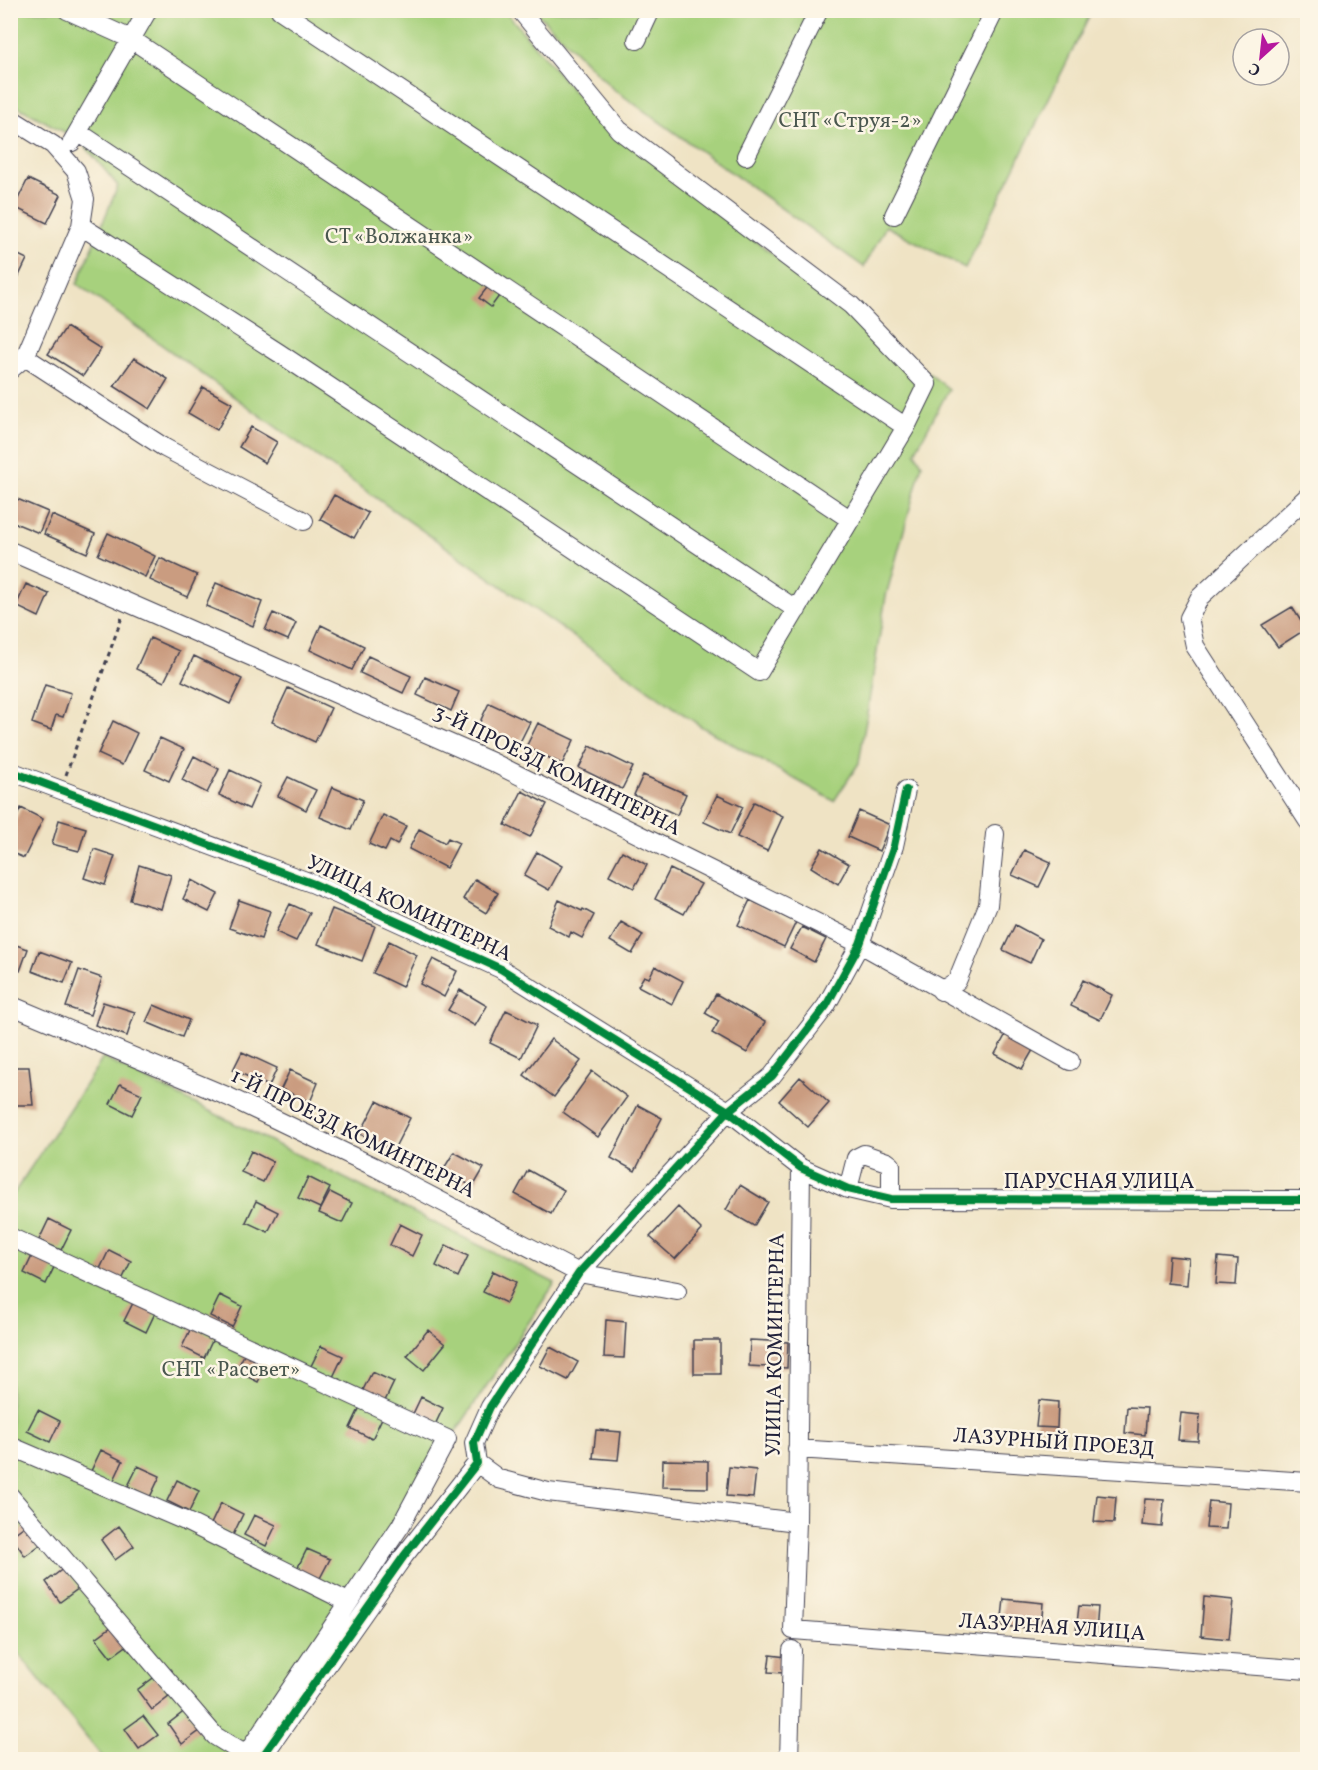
<svg xmlns="http://www.w3.org/2000/svg" width="1318" height="1770" viewBox="0 0 1318 1770" font-family="Vollkorn,serif">
  <rect width="100%" height="100%" fill="#fcf5e5"/>
  <filter id="ink" filterUnits="userSpaceOnUse"><feTurbulence type="fractalNoise" baseFrequency=".0167" numOctaves="2"/><feDisplacementMap in="SourceGraphic" scale="12" xChannelSelector="R" yChannelSelector="G"/><feConvolveMatrix kernelMatrix="1 2 1 2 8 2 1 2 1" color-interpolation-filters="sRGB"/></filter>
  <filter id="wash" filterUnits="userSpaceOnUse"><feTurbulence type="fractalNoise" baseFrequency=".008" numOctaves="4" result="noise"/><feDisplacementMap in="SourceGraphic" scale="24" xChannelSelector="R" yChannelSelector="G"/><feGaussianBlur stdDeviation="1.35" result="paint"/><feColorMatrix in="noise" values="0 0 0 0 0 0 0 0 0 0 0 0 0 0 0 0 0 1.4 0 .05"/><feComposite in="paint" operator="in"/></filter>
  <g filter="url(#wash)">
    <rect width="100%" height="100%" fill="#efe3c4"/>
    <path fill="#a7d17d" stroke="#647a5c" stroke-width="1.5" d="M10 11H505L599 121 949 389 915 452 922 464 886 596 859 763 834 801 702 727 308 450 77 284 118 186 81 141 11 103Z
      M535 11H1092L965 268 886 226 864 267 612 88Z
      M103 1058 555 1283 238 1759H104L11 1644 10 1199Z"/>
    <g id="blocks">
      <path fill="#ca9c80" d="M28 179 61 195 47 223 14 207Z
        M10 251 27 259 14 286 10 284Z
        M490 284 502 292 491 307 479 298Z
        M66 327 101 349 83 376 48 354Z
        M134 358 168 379 150 409 114 386Z
        M203 387 232 403 217 430 188 413Z
        M251 427 277 442 265 463 239 447Z
        M334 495 368 513 354 538 320 519Z
        M10 496 48 512 39 533 10 521Z
        M52 515 95 534 87 553 44 534Z
        M108 533 155 556 145 577 98 555Z
        M160 558 197 575 187 597 150 580Z
        M216 583 262 602 253 626 206 606Z
        M26 584 49 594 39 617 16 606Z
        M1292 607 1306 629 1278 647 1262 625Z
        M273 613 296 623 288 640 265 630Z
        M321 625 364 646 352 670 310 650Z
        M150 638 179 651 164 682 136 669Z
        M194 656 242 679 230 704 182 681Z
        M368 656 411 676 403 693 360 673Z
        M425 677 459 692 451 711 417 695Z
        M45 685 71 693 63 717 56 715 51 730 32 723Z
        M288 688 331 708 315 742 272 722Z
        M489 703 530 722 519 744 479 724Z
        M113 721 137 733 122 765 98 754Z
        M538 723 574 740 562 764 526 747Z
        M160 738 184 749 169 781 145 770Z
        M590 746 633 767 622 789 579 768Z
        M194 756 219 769 207 793 182 780Z
        M230 770 260 784 249 809 219 795Z
        M643 775 686 794 677 815 634 795Z
        M288 777 316 790 306 810 278 796Z
        M332 787 363 800 351 830 320 817Z
        M522 791 547 804 530 837 505 825Z
        M717 795 743 807 730 834 704 822Z
        M754 802 783 816 767 851 737 837Z
        M21 808 43 819 24 858 10 852V830Z
        M859 811 890 825 879 851 848 837Z
        M383 815 406 826 397 845 390 841 385 851 369 844Z
        M59 820 86 828 79 851 52 844Z
        M419 829 445 843 448 838 459 843 446 868 409 849Z
        M822 848 849 864 838 884 811 867Z
        M94 849 115 856 105 885 84 878Z
        M1024 850 1051 862 1039 887 1012 875Z
        M622 851 647 865 634 888 609 875Z
        M537 852 562 866 549 890 524 876Z
        M139 865 171 875 161 909 130 900Z
        M670 869 701 884 684 914 655 899Z
        M475 879 498 893 486 913 463 899Z
        M192 880 218 894 209 912 183 899Z
        M239 900 270 911 261 939 229 928Z
        M559 900 582 911 583 909 594 915 582 938 571 932 569 937 548 926Z
        M750 900 796 922 784 947 738 925Z
        M290 904 310 913 296 941 276 932Z
        M332 909 375 926 362 961 318 944Z
        M621 922 643 935 632 954 610 941Z
        M1015 925 1041 939 1030 963 1003 950Z
        M802 927 826 939 814 962 790 949Z
        M389 941 417 955 402 987 373 973Z
        M10 943 28 949 20 971 10 967Z
        M39 951 72 963 64 983 32 971Z
        M433 959 457 971 444 997 420 984Z
        M655 966 683 981 672 1004 638 986 644 976 649 978Z
        M79 970 102 978 90 1015 66 1007Z
        M1083 980 1112 995 1100 1020 1071 1006Z
        M460 990 487 1006 475 1026 448 1010Z
        M716 994 765 1022 747 1053 712 1033 719 1021 705 1013Z
        M103 1002 135 1012 127 1036 95 1025Z
        M154 1005 189 1020 182 1037 146 1022Z
        M506 1010 537 1025 521 1058 490 1043Z
        M1006 1034 1033 1050 1022 1069 995 1054Z
        M551 1039 581 1061 554 1097 524 1075Z
        M242 1052 277 1068 269 1086 233 1070Z
        M10 1067H29L33 1105H10Z
        M290 1070 318 1083 310 1102 281 1089Z
        M592 1071 627 1097 598 1137 563 1112Z
        M800 1077 829 1103 808 1127 779 1101Z
        M120 1084 142 1094 132 1115 110 1104Z
        M377 1101 410 1118 393 1151 360 1134Z
        M638 1105 662 1118 635 1171 611 1158Z
        M251 1151 273 1162 263 1182 241 1172Z
        M454 1152 484 1168 473 1187 443 1170Z
        M528 1170 564 1190 551 1214 515 1194Z
        M308 1177 330 1188 320 1208 298 1198Z
        M740 1185 768 1202 754 1226 726 1210Z
        M330 1192 352 1203 342 1223 319 1213Z
        M256 1201 278 1212 268 1232 246 1222Z
        M678 1207 702 1230 675 1259 650 1237Z
        M49 1219 71 1230 61 1250 39 1240Z
        M400 1224 422 1235 412 1256 390 1245Z
        M446 1245 468 1256 458 1277 436 1266Z
        M109 1250 131 1261 121 1282 99 1271Z
        M34 1252 56 1263 46 1284 24 1273Z
        M1169 1256 1189 1258 1187 1285 1167 1283Z
        M1218 1257 1238 1259 1236 1285 1216 1284Z
        M493 1271 516 1282 506 1303 483 1292Z
        M220 1295 242 1306 232 1327 210 1316Z
        M134 1301 156 1311 146 1332 124 1321Z
        M606 1320 626 1322 624 1358 604 1357Z
        M192 1326 214 1337 204 1358 182 1347Z
        M428 1330 445 1344 424 1370 407 1356Z
        M694 1340H720V1374H694Z
        M750 1340 788 1342 787 1368 749 1366Z
        M321 1346 343 1356 333 1377 311 1366Z
        M550 1347 578 1362 568 1380 540 1366Z
        M246 1351 268 1361 258 1382 236 1371Z
        M372 1372 394 1382 384 1403 362 1392Z
        M421 1397 443 1408 433 1429 411 1418Z
        M1039 1400 1058 1402 1057 1428 1036 1427Z
        M360 1407 382 1418 372 1439 350 1428Z
        M1127 1407 1147 1408 1145 1435 1125 1433Z
        M38 1410 60 1421 50 1442 27 1431Z
        M1181 1413 1200 1415 1198 1441 1178 1440Z
        M596 1430 621 1432 618 1460 593 1458Z
        M101 1450 123 1461 113 1482 91 1471Z
        M663 1460 708 1461V1488L662 1487Z
        M138 1466 160 1476 150 1497 128 1486Z
        M729 1467 756 1470 753 1498 726 1496Z
        M177 1480 199 1491 189 1512 167 1501Z
        M1097 1495 1116 1497 1114 1523 1094 1522Z
        M1145 1499 1164 1500 1162 1527 1142 1525Z
        M1209 1501 1228 1503 1226 1529 1206 1528Z
        M221 1503 243 1514 233 1535 211 1524Z
        M254 1515 276 1525 266 1546 244 1535Z
        M30 1522 44 1542 25 1556 11 1536Z
        M119 1526 134 1546 115 1560 101 1540Z
        M307 1549 330 1559 319 1580 297 1569Z
        M64 1568 79 1588 60 1602 46 1582Z
        M1204 1597 1233 1600 1229 1639 1201 1636Z
        M1004 1599 1043 1603 1041 1629 1001 1626Z
        M1079 1606 1098 1607 1096 1633 1076 1632Z
        M115 1624 129 1644 111 1657 96 1638Z
        M770 1655 786 1657 784 1673 768 1672Z
        M156 1676 170 1696 152 1710 137 1690Z
        M186 1710 201 1730 182 1744 168 1724Z
        M143 1716 158 1735 139 1749 125 1729Z"/>
    </g>
  </g>
  <g filter="url(#ink)">
    <use href="#blocks" fill-opacity="0" stroke="#413f50" stroke-width="1.5"/>
    <g fill="none" stroke-linecap="round" stroke-linejoin="round">
      <g stroke="#413f50" stroke-width="20">
        <path id="minor" d="M67 10 131 39 851 520
          M520 10 619 130 851 305 927 384 906 427
          M637 40 651 10
          M10 118 53 145 76 171 85 199 81 226 25 357 10 370
          M78 132 797 610
          M72 142 148 10
          M746 156 819 10
          M894 215 995 10
          M81 226 279 353 759 672 906 427 280 10
          M25 357 165 448 304 521
          M1308 496 1200 597 1189 618 1195 646 1308 821
          M10 551 492 762 860 944 1070 1061
          M10 771 314 884 501 969 728 1111 801 1168 848 1189 891 1199 1308 1200
          M941 991 957 981 988 905 995 834
          M10 1005 229 1097 377 1168 579 1273 677 1291
          M801 1168 797 1522 793 1630 1308 1670
          M848 1189 856 1158 864 1154 887 1162 891 1165V1199
          M10 1237 447 1439 401 1525 246 1755 215 1736 10 1496
          M10 1446 183 1520 348 1602
          M797 1449 1308 1482
          M477 1463 499 1479 548 1492 797 1522
          M260 1760 404 1556 477 1463 474 1443 490 1407 579 1273 728 1111 772 1076 826 1006 860 944 894 846 906 790
          M789 1760 792 1650"/>
      </g>
      <path stroke="#413f50" stroke-width="3" stroke-dasharray="4.5 4.5" stroke-linecap="butt" d="M66 775 122 617"/>
      <use href="#minor" stroke="#fff" stroke-width="18"/>
      <g stroke="#fcf5e5" stroke-width="11">
        <path id="cycleway" d="M10 771 314 884 501 969 728 1111 801 1168 848 1189 891 1199 1308 1200
          M260 1760 404 1556 477 1463 474 1443 490 1407 579 1273 728 1111 772 1076 826 1006 860 944 894 846 906 790"/>
      </g>
      <use href="#cycleway" stroke="#00873e" stroke-width="8"/>
    </g>
  </g>
  <g text-anchor="middle" dominant-baseline="central" stroke-width="5" stroke-linejoin="round" paint-order="stroke">
    <g font-size="21" fill="#4a574f" stroke="#fcf5e5">
      <text x="850" y="121">СНТ «Струя-2»</text>
      <text x="399" y="237">СТ «Волжанка»</text>
      <text x="231" y="1370">СНТ «Рассвет»</text>
    </g>
    <g font-size="21" fill="#22223b" stroke="#fcf5e5">
      <text transform="translate(557 771) rotate(26)">3-Й ПРОЕЗД КОМИНТЕРНА</text>
      <text transform="translate(409 909) rotate(25)">УЛИЦА КОМИНТЕРНА</text>
      <text transform="translate(353 1134) rotate(26)">1-Й ПРОЕЗД КОМИНТЕРНА</text>
      <text x="1099" y="1182">ПАРУСНАЯ УЛИЦА</text>
      <text transform="translate(776 1345) rotate(-89)">УЛИЦА КОМИНТЕРНА</text>
      <text transform="translate(1054 1443) rotate(4)">ЛАЗУРНЫЙ ПРОЕЗД</text>
      <text transform="translate(1052 1628) rotate(4)">ЛАЗУРНАЯ УЛИЦА</text>
    </g>
  </g>
  <rect width="1318" height="1770" fill="none" stroke="#fcf5e5" stroke-width="36"/>
  <g transform="translate(1261 57) rotate(207)"><circle r="28" fill="#fcf5e5" stroke="#a5a1a1" stroke-width="1.5"/>
  <path d="M0-4.5L10 22L0 15L-10 22Z" fill="#b5179e"/>
  <text y="-9" font-size="16" font-weight="bold" text-anchor="middle" fill="#22223b">С</text>
  </g>
</svg>
